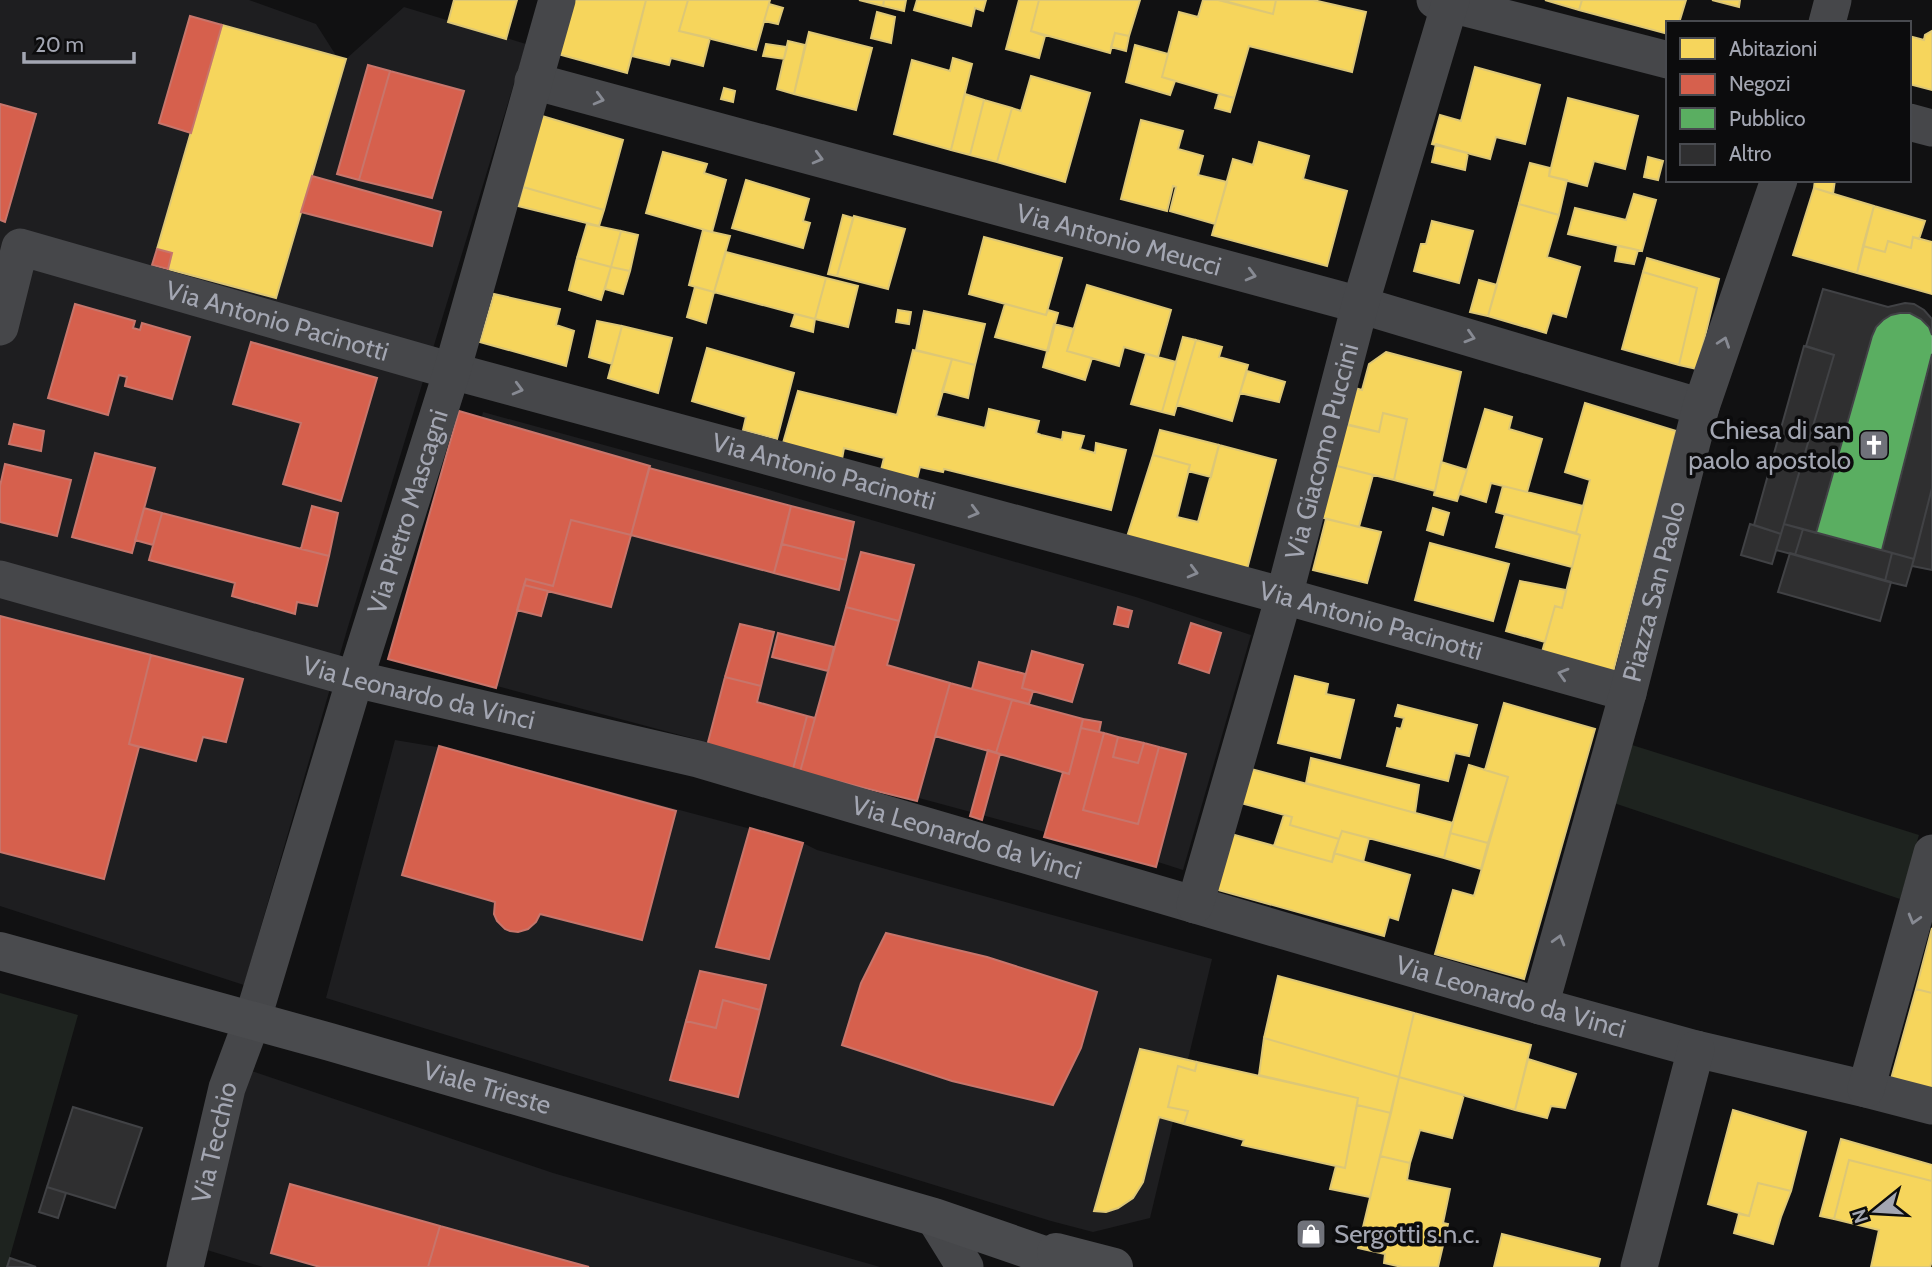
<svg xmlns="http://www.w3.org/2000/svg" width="1932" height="1267" viewBox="0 0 1932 1267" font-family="Cabin,sans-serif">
  <rect width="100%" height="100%" fill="#111112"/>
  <path fill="#1e1e20" d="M0 0H249L316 24 337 57 346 59 404 7 526 44 347 630 244 985 0 906Z
    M459 411 482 417 483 412 772 491 1136 597 1251 635 1183 870 1158 862 1156 867 1044 837 1045 832 919 798 917 801 800 772V767L497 686 388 659Z
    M395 740 455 750 803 843 817 850 1212 959 1150 1218 1093 1232 1051 1221 326 998Z
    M243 1068 553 1173 880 1267H263L207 1250Z"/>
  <path fill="#1e231f" d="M1616 740 1919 835 1900 899 1599 798Z
    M0 993 78 1015 7 1267H0Z"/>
  <path fill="#f6d55c" stroke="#ddc776" stroke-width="2" d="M454 0H517L506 39 448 22Z
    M572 0H646L627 73 558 54Z
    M646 0H688L679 31 710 38 703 66 671 58 669 65 632 56Z
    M688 0H770L756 50 679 31Z
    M859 0H884L883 6Z
    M884 0H906L904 11 883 6Z
    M917 0H986L983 11 975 8 971 26 914 10Z
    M1019 0H1039L1031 31 1045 36 1039 58 1006 49Z
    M1039 0H1140L1129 36 1115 33 1110 53 1031 31Z
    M1203 0H1218L1273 14 1276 0H1313L1366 12 1352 72 1249 46 1234 98 1162 77 1179 12 1198 17Z
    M1221 0H1276L1273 14Z
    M1545 0H1582L1579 10Z
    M1582 0H1686L1679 23H1668V34L1579 10Z
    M1712 0H1740L1739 7Z
    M769 4 783 8 778 24 764 21Z
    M877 12 895 17 891 43 871 38Z
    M222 25 346 59 276 298 168 269 172 253 157 249Z
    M1932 31V90L1909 84V36L1924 40 1925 35Z
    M809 32 872 48 856 110 794 94Z
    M1115 33 1129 36 1126 51 1111 47Z
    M788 41 805 45 794 94 777 89Z
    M766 44 787 47 784 59 763 56Z
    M1135 45 1168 54 1162 77 1175 81 1170 95 1126 82Z
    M953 58 972 64 951 150 894 134 912 60 950 71Z
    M1475 67 1540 85 1525 144 1496 137 1490 159 1432 144 1440 115 1461 121Z
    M1031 76 1090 93 1065 182 997 162 1012 108 1021 111Z
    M724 88 735 91 733 102 721 99Z
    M965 94 984 100 970 155 951 150Z
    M1219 94 1234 98 1230 112 1215 108Z
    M1568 98 1638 116 1625 169 1594 161 1587 186 1549 176Z
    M984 100 1012 108 997 162 970 155Z
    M542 116 623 140 604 210 523 187Z
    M1141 120 1183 131 1178 149 1203 156 1198 175 1227 182 1215 224 1170 211 1176 187 1173 186 1167 211 1121 199Z
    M1259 142 1309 156 1303 179 1347 191 1327 266 1212 235 1233 159 1253 165Z
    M1436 144 1468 153 1465 170 1432 162Z
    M663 152 707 164 704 173 726 180 712 232 646 213Z
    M1648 157 1663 161 1658 180 1644 177Z
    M1530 163 1550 168 1549 176 1567 180 1559 215 1519 204Z
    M746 180 809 199 803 221 810 223 803 248 732 228Z
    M1815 180H1835L1833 194 1814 188Z
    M523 187 604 210 599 226 518 206Z
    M1814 188 1874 206 1857 273 1793 255Z
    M1634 194 1656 200 1642 251 1568 234 1575 208 1626 220Z
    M1519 204 1559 215 1547 257 1580 267 1566 317 1552 313 1546 333 1488 316Z
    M1874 206 1925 221 1919 239 1913 237 1911 248 1888 241 1885 252 1863 246Z
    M843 215 853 218 837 276 828 274Z
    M854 216 905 229 888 289 837 276Z
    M1432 221 1473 231 1459 283 1414 271 1421 244H1426Z
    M587 224 621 231 611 267 577 258Z
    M703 230 730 236 714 292 689 285Z
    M621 231 638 235 630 271 611 267Z
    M984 237 1062 258 1046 315 969 294Z
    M1913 237 1932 242V294L1857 273 1863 246 1885 252 1888 241 1911 248Z
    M1618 246 1638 250 1634 264 1615 261Z
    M726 252 826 278 815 319 714 292Z
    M577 258 611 267 601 300 569 290Z
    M1647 258 1719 279 1697 369 1679 365 1697 288 1643 272Z
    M611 267 630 271 623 294 605 289Z
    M1643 272 1697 288 1679 365 1622 349Z
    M826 278 858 286 848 327 815 319Z
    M1479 280 1497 285 1488 316 1470 312Z
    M1087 285 1171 310 1158 357 1124 347 1119 366 1067 351Z
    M695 287 714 292 706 323 687 317Z
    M494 294 560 309 556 325 574 331 566 366 480 342Z
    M1005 304 1046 315 1048 310 1058 313 1048 351 995 337Z
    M898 310 911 312 909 324 896 322Z
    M924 311 985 324 975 365 916 350Z
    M795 314 815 319 813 332 791 326Z
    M597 321 622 326 612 364 589 357Z
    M1054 324 1074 329 1067 351 1092 358 1085 380 1043 367Z
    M622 326 672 338 658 393 608 378Z
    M1183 337 1196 340 1174 415 1162 412Z
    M1196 340 1222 347 1219 357 1248 365 1232 421 1177 405Z
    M707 348 794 373 777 439 743 430 746 417 692 401Z
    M913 350 952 359 936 416 985 428 989 409 1039 421 1036 433 1041 435 1062 440 1063 432 1084 436 1080 449 1095 453 1096 443 1126 450 1111 510 944 469 943 472 920 467 917 479 881 470 884 458 844 448 842 459 783 443 798 391 897 415Z
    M1386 352 1461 372 1435 491 1394 480 1407 419 1383 413 1379 432 1347 425 1355 388 1362 390 1369 364Z
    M1146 354 1176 362 1162 412 1131 404Z
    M952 359 975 365 968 398 942 391Z
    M1247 371 1285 382 1279 402 1240 393Z
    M1585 403 1676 431 1613 672 1542 652 1555 606 1562 608 1580 535 1576 533 1590 480 1565 472Z
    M1485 409 1512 417 1509 429 1542 439 1527 492 1491 483 1486 502 1460 494Z
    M1383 413 1407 419 1394 480 1333 465 1342 423 1379 432Z
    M1160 430 1219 445 1211 477 1188 471 1190 465 1153 455Z
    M1219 445 1276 460 1246 573 1126 540 1153 455 1190 465 1177 517 1198 522Z
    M1441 462 1467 470 1457 501 1434 495Z
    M1333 465 1373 475 1359 527 1320 517Z
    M1503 486 1583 506 1576 533 1496 512Z
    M1433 508 1449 513 1443 535 1427 530Z
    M1505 514 1580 535 1572 567 1496 547Z
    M1326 519 1381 532 1367 583 1313 570Z
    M1430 543 1509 564 1493 621 1415 600Z
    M1520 581 1566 590 1562 608 1555 606 1545 642 1506 631Z
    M1295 676 1328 684 1326 694 1354 700 1340 758 1278 743Z
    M1504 703 1595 729 1524 979 1435 954 1453 890 1474 896 1508 777 1485 770Z
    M1398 705 1477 725 1469 756 1455 753 1448 781 1387 766 1397 728 1401 729 1404 718 1395 716Z
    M1311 758 1419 785 1415 813 1306 783Z
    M1469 765 1508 777 1488 843 1450 833Z
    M1251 769 1453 823 1444 858 1342 831 1339 839 1290 825 1292 817 1241 803Z
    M1284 815 1292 817 1290 825 1339 839 1332 862 1274 846Z
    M1342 831 1369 838 1363 862 1334 853Z
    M1450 833 1488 843 1481 869 1444 858Z
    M1231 834 1332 862 1334 853 1410 875 1398 920 1389 917 1384 936 1215 889Z
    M1932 928V993L1916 989Z
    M1278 976 1414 1013 1399 1077 1264 1038Z
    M1916 989 1932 993V1091L1891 1079Z
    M1414 1013 1531 1045 1515 1110 1399 1077Z
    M1264 1038 1399 1077 1391 1113 1357 1105 1358 1098 1259 1075Z
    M1140 1049 1197 1062 1195 1071 1178 1066 1168 1107 1188 1111 1184 1124 1159 1117 1143 1182 1133 1198 1118 1208 1106 1212 1094 1211Z
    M1528 1059 1576 1074 1565 1108 1551 1106 1547 1118 1515 1110Z
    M1197 1062 1358 1098 1345 1168 1242 1145 1244 1140 1184 1124 1188 1111 1168 1107 1178 1066 1195 1071Z
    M1399 1077 1464 1095 1452 1138 1420 1130 1410 1163 1380 1156Z
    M1357 1105 1391 1113 1370 1197 1330 1189 1336 1166 1345 1168Z
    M1733 1110 1806 1132 1791 1191 1758 1183 1749 1216 1708 1204Z
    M1841 1139 1932 1165V1181L1849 1160 1834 1219 1820 1216Z
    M1380 1156 1410 1163 1407 1180 1450 1189 1443 1223 1448 1224 1438 1267H1402L1384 1263 1385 1254 1358 1248Z
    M1849 1160 1932 1181V1261L1930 1267H1871L1879 1230 1834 1219Z
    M1758 1183 1791 1191 1781 1217 1773 1244 1734 1233 1739 1214 1749 1216Z
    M1502 1234 1600 1259 1598 1267H1494Z"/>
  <path fill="#d6604d" stroke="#c7756b" stroke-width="2" d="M190 16 222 25 191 133 159 123Z
    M368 65 390 71 359 180 337 174Z
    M390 71 464 91 432 198 359 180Z
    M0 104 36 114 5 222 0 220Z
    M312 176 441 212 432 246 301 212Z
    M157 249 172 253 168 269 152 265Z
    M75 304 135 321 133 328 140 330 142 323 190 337 172 399 125 386 127 377 119 375 108 415 48 398Z
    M251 342 377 378 341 501 283 484 301 423 233 404Z
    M459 411 650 466 631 535 571 520 553 586 526 579 496 688 388 659Z
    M14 424 44 431 41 451 9 444Z
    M95 453 155 468 132 553 72 537Z
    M5 464 71 480 57 536 0 522V486Z
    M649 468 791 506 774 573 631 535Z
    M312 506 338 513 329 556 301 549Z
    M791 506 854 522 846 560 782 544Z
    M144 508 162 513 153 545 135 540Z
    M162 513 329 556 317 606 297 602 295 614 232 596 235 583 149 560Z
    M571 520 631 535 611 607 524 585 526 579 553 586Z
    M782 544 846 560 839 590 774 573Z
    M861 552 914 565 899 621 846 607Z
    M524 585 548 591 541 616 517 610Z
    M846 607 899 621 887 665 950 683 917 801 800 772Z
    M1118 607 1132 611 1128 627 1114 624Z
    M0 616 151 655 129 744 139 747 104 879 0 852Z
    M1191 623 1221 633 1209 673 1179 663Z
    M740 624 774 632 761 686 725 677Z
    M778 633 834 647 828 671 772 657Z
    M1032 651 1083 665 1072 702 1022 688Z
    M151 655 243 679 226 742 203 737 196 761 129 744Z
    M979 662 1025 674 1022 688 1033 691 1029 704 972 689Z
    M725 677 761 686 757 702 807 716 793 769 707 746Z
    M950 683 1012 700 996 753 935 736Z
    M1012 700 1083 719 1069 774 996 753Z
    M807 716 815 718 800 772 793 769Z
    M1083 719 1101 722 1099 732 1081 728Z
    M1081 728 1104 733 1083 810 1138 824 1159 747 1186 754 1156 867 1044 837 1063 772 1069 774Z
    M1104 733 1118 737 1113 757 1138 763 1144 743 1159 747 1138 824 1083 810Z
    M1118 737 1144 743 1138 763 1113 757Z
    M439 746 676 811 642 940 540 914 536 922 528 929 518 932 510 931 505 929 497 921 494 914 495 902 402 875Z
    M988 750 1000 754 982 820 970 816Z
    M750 828 803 843 769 959 716 947Z
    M886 933 987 957 1097 992 1081 1048 1053 1105 952 1081 842 1045 861 983Z
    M700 971 766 985 760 1010 723 1000 716 1028 686 1021Z
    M723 1000 760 1010 738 1097 670 1080 686 1021 716 1028Z
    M290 1184 440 1226 428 1267H320L271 1253Z
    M440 1226 589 1267H428Z"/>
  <path fill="#5aae61" stroke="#70ac79" stroke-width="2" d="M1900 313H1910L1921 319 1929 327 1932 335V354L1882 550 1816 533 1872 336 1876 327 1883 320 1891 315Z"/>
  <path fill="#2f2f30" stroke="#414245" stroke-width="2" d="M1823 289 1888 307 1905 303 1914 304 1924 310 1932 319V335L1929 327 1921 319 1910 313H1900L1891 315 1883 320 1876 327 1872 336 1816 533 1784 524 1834 355 1806 346Z
    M1804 346 1834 355 1781 534 1754 525Z
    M1932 354V488L1914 559 1882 550Z
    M1932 488V570L1912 566Z
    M1750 524 1781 534 1772 564 1741 555Z
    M1784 524 1803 529 1795 555 1776 550Z
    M1803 529 1892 553 1885 581 1795 555Z
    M1790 553 1891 582 1880 621 1778 592Z
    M1892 553 1914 559 1906 586 1885 581Z
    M73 1107 142 1128 115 1208 47 1187Z
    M47 1187 66 1193 58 1218 39 1212Z
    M10 1258 36 1267H7Z"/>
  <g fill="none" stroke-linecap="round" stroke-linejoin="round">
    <g stroke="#46474a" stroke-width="37">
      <path d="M1435 0 1668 60"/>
      <path d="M1827 23 1833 0"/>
      <path id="s1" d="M533 81 1360 305 1701 407"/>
      <path d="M1909 122 1932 128"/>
      <path id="s2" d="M0 327 20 247 452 371 1284 596 1628 693"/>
      <path id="s3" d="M0 579 355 679 698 759 1540 1006 1696 1049 1866 1089 1932 1106"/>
      <path id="s4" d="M1195 905 1284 596 1360 305 1451 0"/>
      <path id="s5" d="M1540 1006 1628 693 1701 407 1779 180"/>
      <path d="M1866 1089 1932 853"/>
      <path d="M934 1217 965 1267"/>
      <path id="s6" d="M185 1267 227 1088 252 1021 355 679 452 371 557 0"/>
      <path d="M1639 1267 1696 1049"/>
    </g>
    <g stroke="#4a4b4e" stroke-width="38">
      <path id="s7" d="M0 951 330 1042 934 1217 1079 1267"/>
      <path d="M1056 1252 1114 1267"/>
    </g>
  </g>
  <defs><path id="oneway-chevron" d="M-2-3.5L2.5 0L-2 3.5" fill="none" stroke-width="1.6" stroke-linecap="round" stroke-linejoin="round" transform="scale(1.75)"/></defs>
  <g stroke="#878a93">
    <use href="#oneway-chevron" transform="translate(599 99) rotate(15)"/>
    <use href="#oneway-chevron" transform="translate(818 158) rotate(15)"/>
    <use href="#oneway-chevron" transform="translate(1251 275) rotate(15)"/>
    <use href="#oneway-chevron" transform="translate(1470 337) rotate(17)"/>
    <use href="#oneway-chevron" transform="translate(1724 342) rotate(-71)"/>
    <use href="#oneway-chevron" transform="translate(518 389) rotate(15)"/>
    <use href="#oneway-chevron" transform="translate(974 512) rotate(15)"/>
    <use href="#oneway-chevron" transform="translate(1193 572) rotate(15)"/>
    <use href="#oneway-chevron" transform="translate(1563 674) rotate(-164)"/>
    <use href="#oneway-chevron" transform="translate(1914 919) rotate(106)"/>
    <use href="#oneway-chevron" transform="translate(1559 940) rotate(-74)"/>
  </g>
  <defs>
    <g id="church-square" transform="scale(1.575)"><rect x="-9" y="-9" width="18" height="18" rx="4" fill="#70727a" stroke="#0c0c0d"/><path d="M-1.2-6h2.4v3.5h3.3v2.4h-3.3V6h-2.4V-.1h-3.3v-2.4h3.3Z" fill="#fff"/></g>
    <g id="shop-square" transform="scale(1.575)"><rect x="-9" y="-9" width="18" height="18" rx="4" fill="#70727a" stroke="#0c0c0d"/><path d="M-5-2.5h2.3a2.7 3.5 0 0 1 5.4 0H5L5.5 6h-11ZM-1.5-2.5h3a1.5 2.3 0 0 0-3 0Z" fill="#fff"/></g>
  </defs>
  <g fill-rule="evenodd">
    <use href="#church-square" x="1874" y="445"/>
    <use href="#shop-square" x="1311" y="1234"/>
  </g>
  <g text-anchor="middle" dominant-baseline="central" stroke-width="7" stroke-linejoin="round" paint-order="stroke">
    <g font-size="26" fill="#a3a6b2" stroke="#0c0c0d">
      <text stroke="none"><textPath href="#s1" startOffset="607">Via Antonio Meucci</textPath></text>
      <text stroke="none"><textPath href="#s2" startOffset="350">Via Antonio Pacinotti</textPath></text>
      <text stroke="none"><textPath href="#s4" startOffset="471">Via Giacomo Puccini</textPath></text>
      <text stroke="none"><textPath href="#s2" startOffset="917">Via Antonio Pacinotti</textPath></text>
      <text stroke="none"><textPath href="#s6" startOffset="788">Via Pietro Mascagni</textPath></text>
      <text stroke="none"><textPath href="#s5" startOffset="430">Piazza San Paolo</textPath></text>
      <text stroke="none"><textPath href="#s2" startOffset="1484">Via Antonio Pacinotti</textPath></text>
      <text stroke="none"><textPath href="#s3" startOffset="434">Via Leonardo da Vinci</textPath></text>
      <text stroke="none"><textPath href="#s3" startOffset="1001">Via Leonardo da Vinci</textPath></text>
      <text stroke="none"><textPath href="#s3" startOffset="1568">Via Leonardo da Vinci</textPath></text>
      <text stroke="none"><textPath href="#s7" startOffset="506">Viale Trieste</textPath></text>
      <text stroke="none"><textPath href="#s6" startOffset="128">Via Tecchio</textPath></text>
    </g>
    <g font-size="26" fill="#a3a6b2" stroke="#0c0c0d" text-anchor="end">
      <text x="1851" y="430">Chiesa di san<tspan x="1851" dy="30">paolo apostolo</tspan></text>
      <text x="1334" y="1234" text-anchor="start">Sergotti s.n.c.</text>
    </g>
  </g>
  <rect x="1666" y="21" width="245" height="161" fill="#0c0c0d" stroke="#484a4f" stroke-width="2"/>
  <rect x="1680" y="38" width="35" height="21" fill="#f6d55c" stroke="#484a4f" stroke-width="2"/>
  <text x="1729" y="56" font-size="21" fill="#a3a6b2">Abitazioni</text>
  <rect x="1680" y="74" width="35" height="21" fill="#d6604d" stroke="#484a4f" stroke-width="2"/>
  <text x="1729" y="91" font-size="21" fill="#a3a6b2">Negozi</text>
  <rect x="1680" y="108" width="35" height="21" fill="#5aae61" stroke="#484a4f" stroke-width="2"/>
  <text x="1729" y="126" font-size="21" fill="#a3a6b2">Pubblico</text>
  <rect x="1680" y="144" width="35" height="21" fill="#2f2f30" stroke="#484a4f" stroke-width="2"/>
  <text x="1729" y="161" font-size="21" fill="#a3a6b2">Altro</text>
  <g transform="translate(1876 1211) rotate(252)" stroke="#0c0c0d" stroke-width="5" paint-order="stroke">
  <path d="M0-5L12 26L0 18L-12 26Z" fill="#a3a6b2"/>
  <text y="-10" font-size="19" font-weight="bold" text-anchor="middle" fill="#a3a6b2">N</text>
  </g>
  <path d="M24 52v10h110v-10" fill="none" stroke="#a3a6b2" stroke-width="3.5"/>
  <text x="35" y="52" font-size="21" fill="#a3a6b2" stroke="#0c0c0d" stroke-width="5" paint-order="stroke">20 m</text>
</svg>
